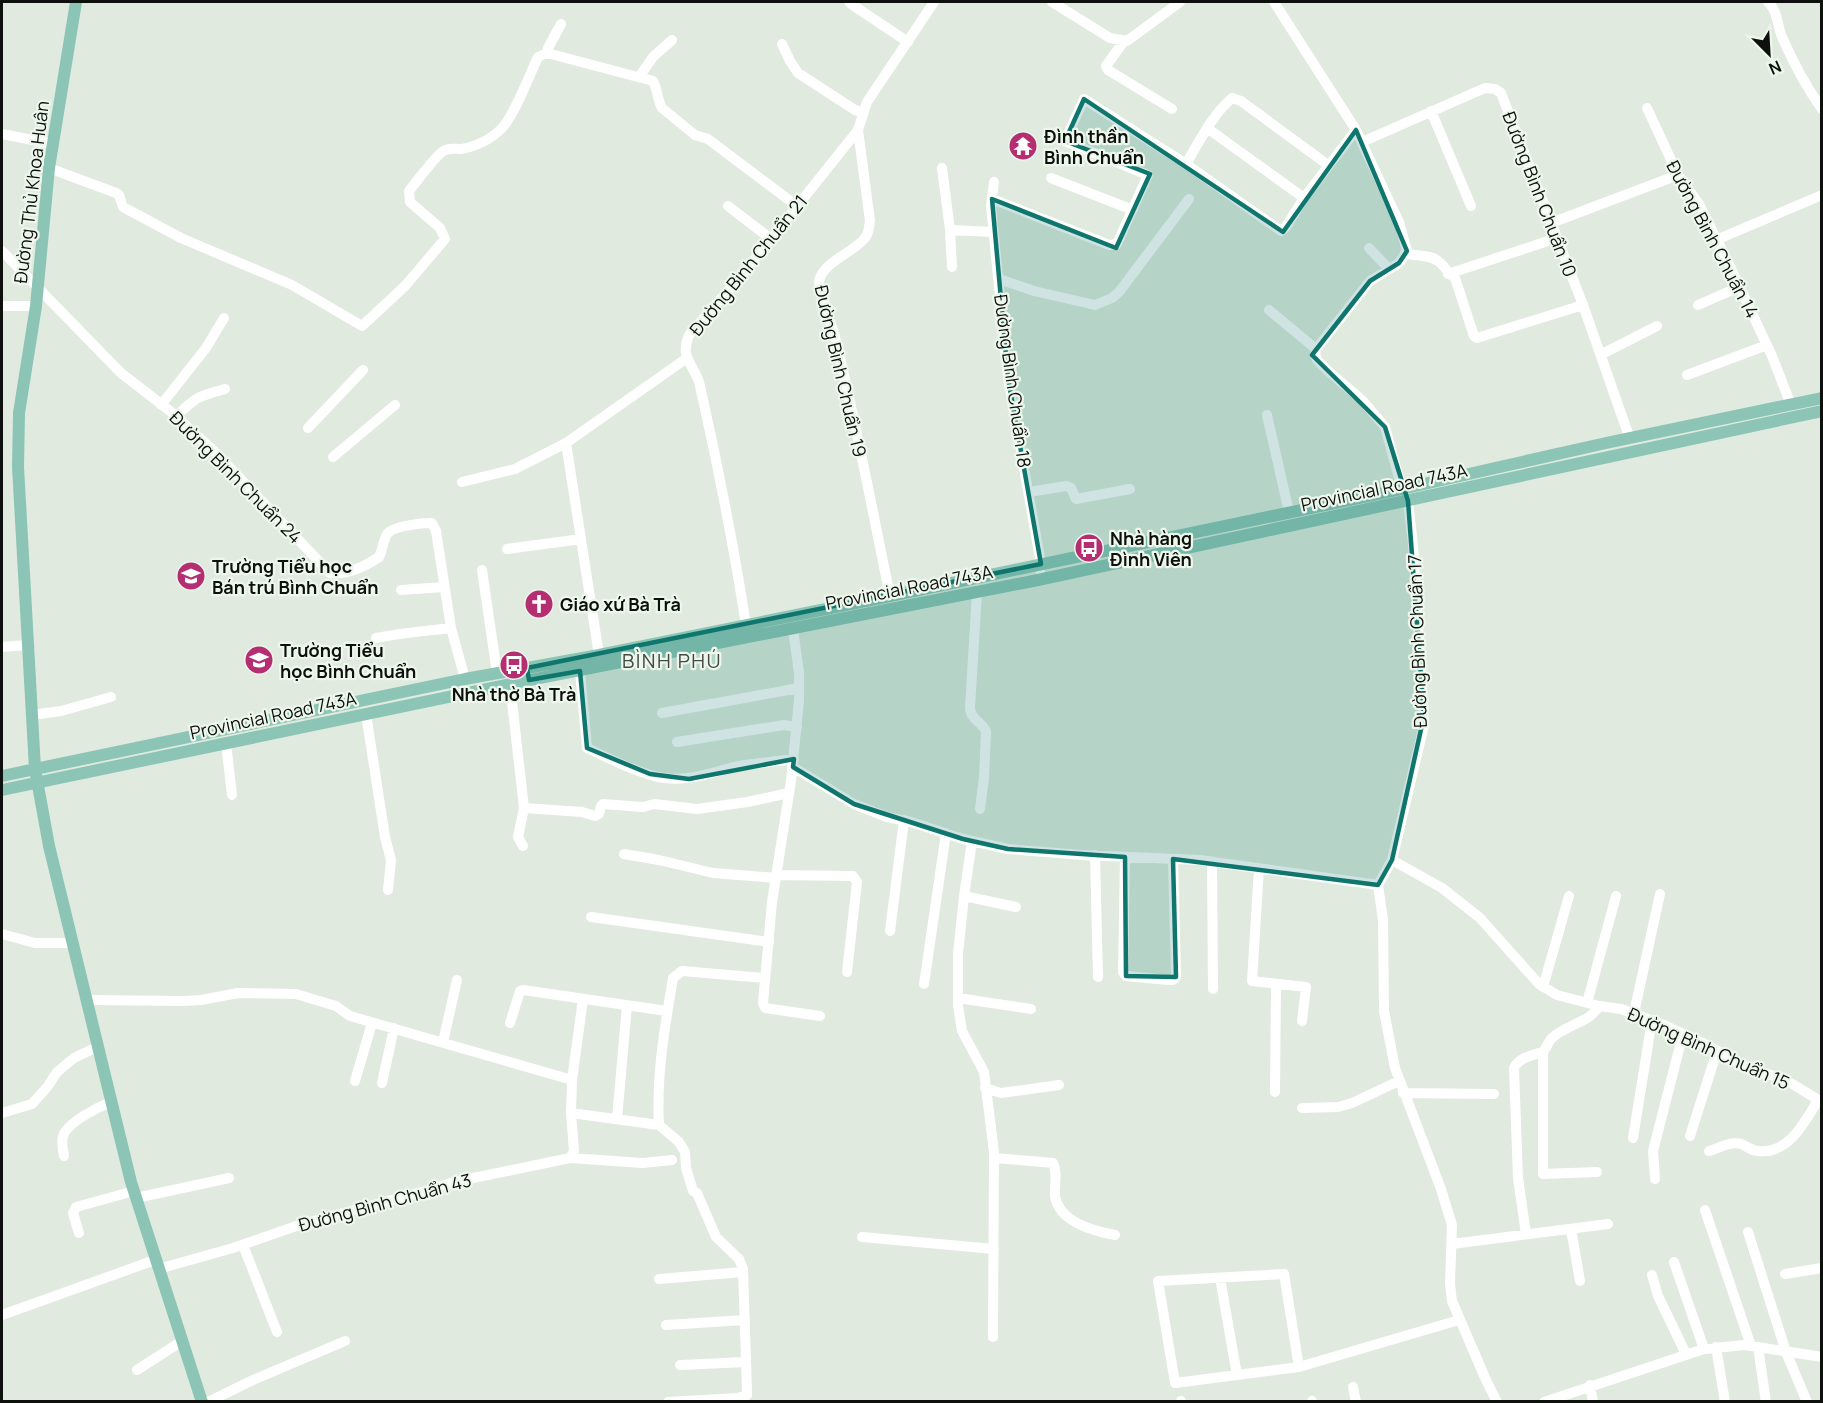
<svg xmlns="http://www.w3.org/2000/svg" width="1823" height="1403" viewBox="0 0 1823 1403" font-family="Manrope,sans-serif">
  <rect width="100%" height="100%" fill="#e0eadf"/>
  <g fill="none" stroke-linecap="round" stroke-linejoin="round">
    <path stroke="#fff" stroke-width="10" d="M849 2 854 6 908 42
      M1052 2 1110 38 1127 41 1180 2
      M1274 2 1356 130 1399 222 1407 251 1399 263 1370 281 1316 349 1315 354 1317 360 1328 371 1362 400 1385 427 1402 489
      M1768 2C1778 11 1777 25 1782 37 1793 62 1806 87 1822 109
      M1124 41 1106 66 1108 70 1172 109
      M782 44 790 61 798 73 855 110 863 113
      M547 53 548 48 561 24
      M639 77 653 57 672 40
      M1647 108 1678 175 1699 204 1728 262 1772 356 1791 405
      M1431 111 1471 206
      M1207 128 1304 198
      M2 134 53 144
      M1362 142 1485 88 1495 89 1501 93 1583 305 1630 439
      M1186 164C1199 142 1212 115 1232 98L1241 101 1328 165
      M49 168 116 193 119 195 123 207 181 238 292 285 362 326 405 286 445 239 440 228 410 202 409 191C417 181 434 158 442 152 448 147 454 149 461 149 475 147 492 139 502 128 515 114 529 76 538 57L547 53 653 81C658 90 657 99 662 108L695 135 708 139 797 206
      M942 168 950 230
      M1051 178 1133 210
      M994 182 991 206 1008 378 1041 564 1040 570
      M992 199 1109 245 1117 244 1148 175 1065 141 1084 99 1186 164 1281 231 1286 227 1304 198 1356 130
      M728 206 771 239
      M1551 223 1678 175
      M1716 240 1822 195
      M1369 248 1389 269
      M2 251 121 373 170 411 215 452 330 573C348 575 364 567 379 557 383 550 383 539 388 533 394 526 422 523 432 523L436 531 451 628 465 679
      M1405 253C1416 257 1429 254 1438 261 1445 266 1447 273 1455 278L1474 336 1477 338 1583 305
      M952 267 950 230 993 232
      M1448 274 1557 238
      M999 279 1034 291 1095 305 1112 298 1119 292 1189 199
      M1698 305 1739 287
      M2 306H36
      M1269 310 1316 349
      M1602 354 1657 326
      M1687 375 1767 345
      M161 405 206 348 224 318
      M1267 415 1289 512
      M176 417C195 397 199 396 225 389
      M308 428 363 370
      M333 457 395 405
      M462 482 515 469 566 443
      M1029 492 1066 486 1071 488 1076 499 1130 489
      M1408 501 1413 545 1424 725 1392 860 1378 885 1383 920 1384 1011 1395 1068 1441 1189 1452 1225 1450 1284 1452 1301 1486 1380 1497 1402
      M507 549 581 539
      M482 570 497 673
      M401 590 444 587
      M977 592 970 707C970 720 983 722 986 732L984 778 980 809
      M890 596C872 509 856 422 835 337 832 327 818 287 819 281 823 262 854 252 865 238 869 233 869 227 870 221L858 130 867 102 934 2
      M746 625C734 548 719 471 702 395 700 389 700 382 697 377 689 360 681 354 689 335L747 269 858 130
      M793 629 799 673V700L791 781 772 902 763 1003 765 1008 820 1016
      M376 638C401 633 426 631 451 628
      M2 647 28 645
      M599 655 566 443 687 358
      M580 671 587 748C609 758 643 776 665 778 690 781 710 773 734 767 753 763 774 762 794 759
      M510 684 524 808 582 812 595 816 599 814 601 806 603 804 643 807 654 804 697 809 747 802 789 793
      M662 713 799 688
      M366 714 385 837 391 860 388 890
      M32 715 61 711 111 697
      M677 742 784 725 797 727
      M226 743 232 795
      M793 767 854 804 887 817 911 822 963 839 1008 849 1082 855 1200 860 1378 885
      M972 841 964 896 958 954V1006L962 1031 984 1072 994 1152 993 1337
      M523 846 518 837 524 808
      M624 854 659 860 713 873 776 878
      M1095 855 1098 977
      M1125 857 1123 972 1126 976 1168 980H1173L1176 977 1173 859
      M1392 860 1442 888 1480 918 1539 984 1557 995 1599 1006 1621 1009 1664 1025 1701 1042 1748 1068 1784 1079 1822 1102
      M1212 862 1213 989
      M1259 868 1252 981 1306 987 1302 1021
      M776 875 853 876 857 882 847 972
      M964 896 1016 907
      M591 917 769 942
      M890 931 904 820
      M2 934 35 943H72
      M924 984 946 833
      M1543 987 1569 896
      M958 998 1031 1009
      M87 1000 184 1001 201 1000 238 993 296 994 336 1006 350 1016 572 1080 571 1113 659 1125
      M1587 1003 1616 896
      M1634 1013 1660 894
      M510 1023 520 991 523 990 667 1011
      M443 1042 457 980
      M572 1080 583 999
      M355 1081 372 1023
      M382 1083 394 1028
      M985 1088 1001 1093 1059 1085
      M1275 1092 1276 984
      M1403 1093 1494 1094
      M1302 1108 1338 1107 1352 1103 1399 1081
      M2 1113 32 1104 48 1086 57 1072 74 1058 97 1047
      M617 1119 627 1005
      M1690 1136 1717 1051
      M1633 1138 1652 1020
      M1709 1151C1719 1148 1730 1141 1741 1144 1747 1146 1751 1151 1758 1151 1788 1155 1805 1122 1818 1100
      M64 1156C63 1150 61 1142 63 1136 68 1122 98 1107 111 1102
      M570 1158 643 1163 672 1160
      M995 1158 1053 1163C1058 1173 1054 1185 1055 1196 1059 1222 1093 1231 1115 1235
      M1597 1172 1543 1174V1052C1546 1048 1548 1043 1551 1039 1564 1025 1590 1023 1599 1006
      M1655 1179 1653 1151 1683 1034
      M136 1198 229 1178
      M1705 1210 1751 1346
      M1571 1229 1580 1281
      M1748 1232 1786 1352 1807 1402
      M79 1233 73 1213 76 1207 134 1191
      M1526 1234 1518 1178 1514 1068C1518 1058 1533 1055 1543 1052
      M862 1237 994 1249
      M1452 1244 1608 1224
      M243 1245 277 1332
      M1674 1262 1704 1349
      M158 1269 233 1248 299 1225 429 1190 454 1182 570 1158 574 1151 571 1113
      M1785 1274 1822 1268
      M1652 1275 1658 1296 1686 1354
      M1220 1278 1237 1375
      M659 1279 743 1272
      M2 1315 155 1260
      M666 1325 745 1320
      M1716 1347 1725 1402
      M1758 1347 1766 1402
      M680 1365 746 1362
      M1299 1367 1284 1274 1158 1281 1175 1383 1299 1367 1459 1320
      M137 1370 182 1341
      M1590 1385 1593 1402
      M1353 1387 1356 1402
      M1181 1401V1402
      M1312 1401V1402
      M208 1402 253 1380 345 1341
      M668 1402 738 1398 747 1395V1391L743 1269 739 1259 716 1237 697 1193 693 1191 686 1168 685 1152 679 1142 659 1125C656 1076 665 1026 673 978L682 971 765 978
      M1544 1402 1704 1349 1745 1345 1822 1357"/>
    <path stroke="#8cc5b6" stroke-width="12" d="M76 2 49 168 36 306 19 413 18 467 35 769 49 846 131 1182 202 1402
      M2 776 465 679 599 655 885 597 1402 489 1606 443 1822 398
      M2 790 510 684 1038 580 1822 411"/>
  </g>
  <path fill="#0f766e" fill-opacity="0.2" stroke="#0f766e" stroke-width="4.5" stroke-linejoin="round" d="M1084 99 1283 232 1356 130 1407 251 1399 263 1370 281 1312 355 1385 427 1408 501 1424 716 1392 860 1378 885 1173 859 1176 977 1126 976 1125 857 1008 849 963 839 854 804 793 767 794 759 689 779 650 774 587 748 580 671 529 680 527 668 1041 564 1008 378 992 199 1116 248 1150 174 1065 141Z"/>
  <defs>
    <g id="temple-disc" transform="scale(1.5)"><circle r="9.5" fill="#b42e71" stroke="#edf7ec"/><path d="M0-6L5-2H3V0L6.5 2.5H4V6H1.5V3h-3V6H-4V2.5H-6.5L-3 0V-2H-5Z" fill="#fff"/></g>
    <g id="bus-disc" transform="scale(1.5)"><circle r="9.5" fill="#b42e71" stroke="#edf7ec"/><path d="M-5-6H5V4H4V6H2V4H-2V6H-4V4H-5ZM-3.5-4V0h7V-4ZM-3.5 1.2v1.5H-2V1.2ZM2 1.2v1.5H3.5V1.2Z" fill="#fff"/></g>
    <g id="school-disc" transform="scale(1.5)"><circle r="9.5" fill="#b42e71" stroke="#edf7ec"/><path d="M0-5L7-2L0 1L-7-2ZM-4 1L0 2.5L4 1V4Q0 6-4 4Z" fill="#fff"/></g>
    <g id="church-disc" transform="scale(1.5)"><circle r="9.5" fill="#b42e71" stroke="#edf7ec"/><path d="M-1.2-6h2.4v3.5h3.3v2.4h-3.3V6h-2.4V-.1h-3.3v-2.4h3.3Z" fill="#fff"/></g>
  </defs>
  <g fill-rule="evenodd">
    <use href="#temple-disc" x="1023" y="146"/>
    <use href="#bus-disc" x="1089" y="548"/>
    <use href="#school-disc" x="191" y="576"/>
    <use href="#church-disc" x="539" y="604"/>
    <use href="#school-disc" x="259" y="660"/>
    <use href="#bus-disc" x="514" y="665"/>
  </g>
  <g text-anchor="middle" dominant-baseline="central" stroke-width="4.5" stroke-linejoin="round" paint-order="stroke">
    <g font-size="18" font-weight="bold" fill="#0d100d" stroke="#edf7ec" text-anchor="start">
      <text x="1044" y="136">Đình thần<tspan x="1044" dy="21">Bình Chuẩn</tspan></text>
      <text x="1110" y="538">Nhà hàng<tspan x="1110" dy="21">Đình Viên</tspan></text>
      <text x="212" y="566">Trường Tiểu học<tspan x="212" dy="21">Bán trú Bình Chuẩn</tspan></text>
      <text x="560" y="604">Giáo xứ Bà Trà</text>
      <text x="280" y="650">Trường Tiểu<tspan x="280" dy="21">học Bình Chuẩn</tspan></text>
      <text x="514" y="694" text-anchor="middle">Nhà thờ Bà Trà</text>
    </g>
    <g font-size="18" fill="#0d100d" stroke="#edf7ec">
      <text transform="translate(31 192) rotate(-83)">Đường Thủ Khoa Huân</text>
      <text transform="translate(1540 194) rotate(69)">Đường Bình Chuẩn 10</text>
      <text transform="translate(1713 239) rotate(62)">Đường Bình Chuẩn 14</text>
      <text transform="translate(748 265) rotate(-51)">Đường Bình Chuẩn 21</text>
      <text transform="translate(841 371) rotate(77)">Đường Bình Chuẩn 19</text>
      <text transform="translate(1013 381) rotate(82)">Đường Bình Chuẩn 18</text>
      <text transform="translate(236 477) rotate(45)">Đường Bình Chuẩn 24</text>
      <text transform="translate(1384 487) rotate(-12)">Provincial Road 743A</text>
      <text transform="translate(909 587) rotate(-11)">Provincial Road 743A</text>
      <text transform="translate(1417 641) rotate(-92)">Đường Bình Chuẩn 17</text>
      <text transform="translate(273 715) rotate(-12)">Provincial Road 743A</text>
      <text transform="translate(1709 1048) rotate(24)">Đường Bình Chuẩn 15</text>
      <text transform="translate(385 1202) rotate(-15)">Đường Bình Chuẩn 43</text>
    </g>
    <g font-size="20" letter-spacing="1.5" fill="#424a41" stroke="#edf7ec">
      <text x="672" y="660">BÌNH PHÚ</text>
    </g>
  </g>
  <rect width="1823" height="1403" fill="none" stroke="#0d100d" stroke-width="6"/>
  <g transform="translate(1769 54) rotate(156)" stroke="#edf7ec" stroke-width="4.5" paint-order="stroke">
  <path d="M0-4.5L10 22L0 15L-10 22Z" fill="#0d100d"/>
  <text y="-9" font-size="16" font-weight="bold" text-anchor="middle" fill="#0d100d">N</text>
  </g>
</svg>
